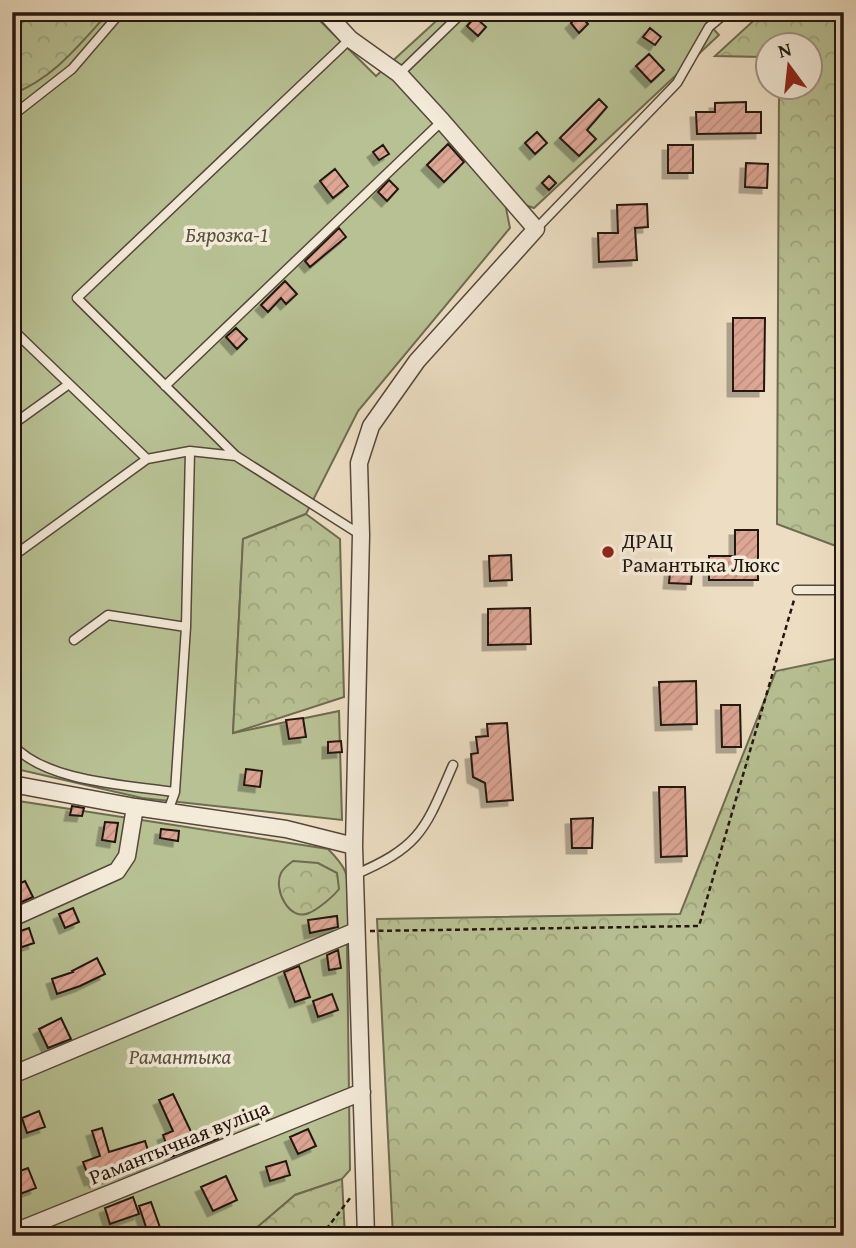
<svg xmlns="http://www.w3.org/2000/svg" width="856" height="1248" viewBox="0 0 856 1248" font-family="'Gentium Book Plus',serif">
  <defs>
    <pattern id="forest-crowns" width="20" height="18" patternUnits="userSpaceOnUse" patternTransform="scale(1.75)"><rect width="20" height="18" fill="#b8c194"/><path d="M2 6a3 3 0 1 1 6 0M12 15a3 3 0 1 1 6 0" fill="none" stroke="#9ea57e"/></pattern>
    <pattern id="building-hatch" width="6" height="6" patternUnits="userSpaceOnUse" patternTransform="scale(1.75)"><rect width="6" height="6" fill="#dda695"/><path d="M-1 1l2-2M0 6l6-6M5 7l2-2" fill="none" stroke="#be8e7f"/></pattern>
    <filter id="shadow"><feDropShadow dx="-5.5" dy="5.5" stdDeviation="0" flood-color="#0004"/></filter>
  </defs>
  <rect width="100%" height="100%" fill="#eddec3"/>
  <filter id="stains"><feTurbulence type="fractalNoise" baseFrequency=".00286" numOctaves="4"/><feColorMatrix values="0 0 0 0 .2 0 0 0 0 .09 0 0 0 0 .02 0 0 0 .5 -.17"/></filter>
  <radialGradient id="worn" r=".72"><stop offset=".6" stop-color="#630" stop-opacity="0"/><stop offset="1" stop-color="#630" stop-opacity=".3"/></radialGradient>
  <path fill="#b8c194" stroke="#6e6c51" stroke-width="2" d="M16 12H311L376 76 446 12H698L719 35 534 208 504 198 510 228 358 411 306 514 243 539 233 733 339 711 342 820 142 798 12 768V16Z
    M12 800 328 849C335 856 341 862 345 871 350 882 350 929 347 942L350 1170 342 1179 295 1195 247 1236H12Z"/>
  <path fill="url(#forest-crowns)" stroke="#6e6c51" stroke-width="2" d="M32 12H109C80 44 53 79 12 94V32Z
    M763 12H844V549L777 524 779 88H810V46H768V57L715 56Z
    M306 514 340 539 344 697 233 733 243 539Z
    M844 657V1236H393L377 919 680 914 776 671Z
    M293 861 318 863 337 873 339 889C334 896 317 910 309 913 289 922 273 889 281 873 283 869 289 864 293 861Z
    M342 1179 345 1236H247L295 1195Z"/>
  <path fill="url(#building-hatch)" stroke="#24160e" stroke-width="2" filter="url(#shadow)" d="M580 15 588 24 579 33 571 23Z
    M475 17 486 27 478 36 467 26Z
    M650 28 661 37 655 45 643 37Z
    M649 54 664 70 651 82 636 66Z
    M599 99 607 107 587 130 596 139 579 156 560 138Z
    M746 102V112H761V133L697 134 696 112H715V103Z
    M537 132 547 143 535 154 525 143Z
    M448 144 464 162 444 182 427 165Z
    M383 145 389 154 379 160 373 152Z
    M668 145H693V173H668Z
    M746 163 768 164 767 188 745 187Z
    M335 169 348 186 333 198 320 181Z
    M549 176 556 183 549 190 542 183Z
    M389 180 398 189 387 201 378 192Z
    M647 204 648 227 635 228 637 260 599 262 598 233H618L617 205Z
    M339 228 346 237 310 267 305 261Z
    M285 281 297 294 286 304 281 298 268 312 261 305Z
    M733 318H765L764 391H733Z
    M236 328 247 339 237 349 226 337Z
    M735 530H758V580H709V556H735Z
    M511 555 512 580 490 581 489 556Z
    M670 571 692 572 691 584 669 583Z
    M530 608 531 644 488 645V609Z
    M696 681 697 724 661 725 659 682Z
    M721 705H740L741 747H722Z
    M303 718 306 737 289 739 286 720Z
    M507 723 513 800 487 802 485 783 473 777 471 754 478 753 476 737 488 736 487 724Z
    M341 741 342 752 328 753V742Z
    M246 769 262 771 260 787 244 785Z
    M659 787H685L687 856 661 857Z
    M72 806 84 808 82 816 70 815Z
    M593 818 592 848H572L571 819Z
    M105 822 118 823 115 842 102 840Z
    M161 829 179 831 178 841 160 838Z
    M25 881 33 897 15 905 12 898V887Z
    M73 908 79 922 65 928 59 914Z
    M337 916 338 927 310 933 308 920Z
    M29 928 34 943 16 949 12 934Z
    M338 950 341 968 329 970 327 955Z
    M97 958 105 974 80 986 57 994 52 979 73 972 72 971Z
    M299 966 310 997 295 1002 284 972Z
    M332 994 338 1010 318 1017 313 1001Z
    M61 1018 71 1039 48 1048 39 1029Z
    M173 1094 193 1136 214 1127 218 1139 171 1157 163 1135 173 1131 159 1100Z
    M39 1111 45 1127 27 1133 22 1118Z
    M102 1128 109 1152 145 1141 152 1163 95 1182 94 1179 90 1180 83 1162 100 1156 92 1131Z
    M308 1129 316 1146 298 1154 290 1137Z
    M286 1161 290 1175 270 1181 266 1167Z
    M28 1168 36 1188 12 1197V1174Z
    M226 1176 237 1200 213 1211 201 1187Z
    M133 1197 139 1214 110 1224 105 1208Z
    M151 1202 163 1236H149L139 1206Z"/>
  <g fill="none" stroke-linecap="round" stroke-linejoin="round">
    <g stroke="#56483b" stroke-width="11">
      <path id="service" d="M350 39 77 298 236 456 361 535
        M399 74 463 12
        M12 116 72 69 121 12
        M536 229 677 83 709 27 727 12
        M12 329 147 459
        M165 386 442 121
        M12 425 69 384
        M12 557 147 459 190 451 236 456
        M797 590H844
        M74 640 108 615 186 627
        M12 744C45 782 127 785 175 792
        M168 811 175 792 186 627 190 451
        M354 875C422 846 425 829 453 765"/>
    </g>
    <g stroke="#56483b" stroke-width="19">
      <path id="minor" d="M325 12 350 39 399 74 442 121 536 229 417 361 371 426 359 463 361 535 354 846 366 1236
        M12 784 135 807 286 829 354 846
        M12 918 117 871 127 856 135 807
        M12 1075 356 931
        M12 1233 362 1092"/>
    </g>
    <path stroke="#24160e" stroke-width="2.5" stroke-dasharray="5 3.5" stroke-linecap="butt" d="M370 931 699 926 794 600
      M321 1236 351 1197"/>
    <use href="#service" stroke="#f3ead8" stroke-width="8"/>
    <use href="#minor" stroke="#f3ead8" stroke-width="16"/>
  </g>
  <circle fill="#8f2418" stroke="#f3ead8" stroke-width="2.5" cx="608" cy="552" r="7"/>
  <g text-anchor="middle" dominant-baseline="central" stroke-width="7" stroke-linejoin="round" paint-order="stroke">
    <g font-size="21" font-style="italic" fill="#58523d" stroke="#f3ead8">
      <text x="227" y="234">Бярозка-1</text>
      <text x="180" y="1056">Рамантыка</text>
    </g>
    <g font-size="21" fill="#24160e" stroke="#f3ead8" text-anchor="start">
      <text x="622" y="540">ДРАЦ<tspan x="622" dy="24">Рамантыка Люкс</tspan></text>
    </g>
    <g font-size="21" fill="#24160e" stroke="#f3ead8">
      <text transform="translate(179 1142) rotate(-22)">Рамантычная вуліца</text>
    </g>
  </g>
  <rect width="856" height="1248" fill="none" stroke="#eddec3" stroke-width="42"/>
  <rect x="14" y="14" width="828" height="1220" fill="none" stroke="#24160e" stroke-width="3.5"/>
  <rect x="21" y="21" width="814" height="1206" fill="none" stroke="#24160e" stroke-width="2"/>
  <g transform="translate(789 66) rotate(345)"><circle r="33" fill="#f3ead8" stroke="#a09587" stroke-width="2"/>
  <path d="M0-5L12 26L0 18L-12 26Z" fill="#8f2418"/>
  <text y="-10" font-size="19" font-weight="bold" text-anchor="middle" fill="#24160e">N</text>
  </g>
  <rect width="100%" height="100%" filter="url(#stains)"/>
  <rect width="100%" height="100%" fill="url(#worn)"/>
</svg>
